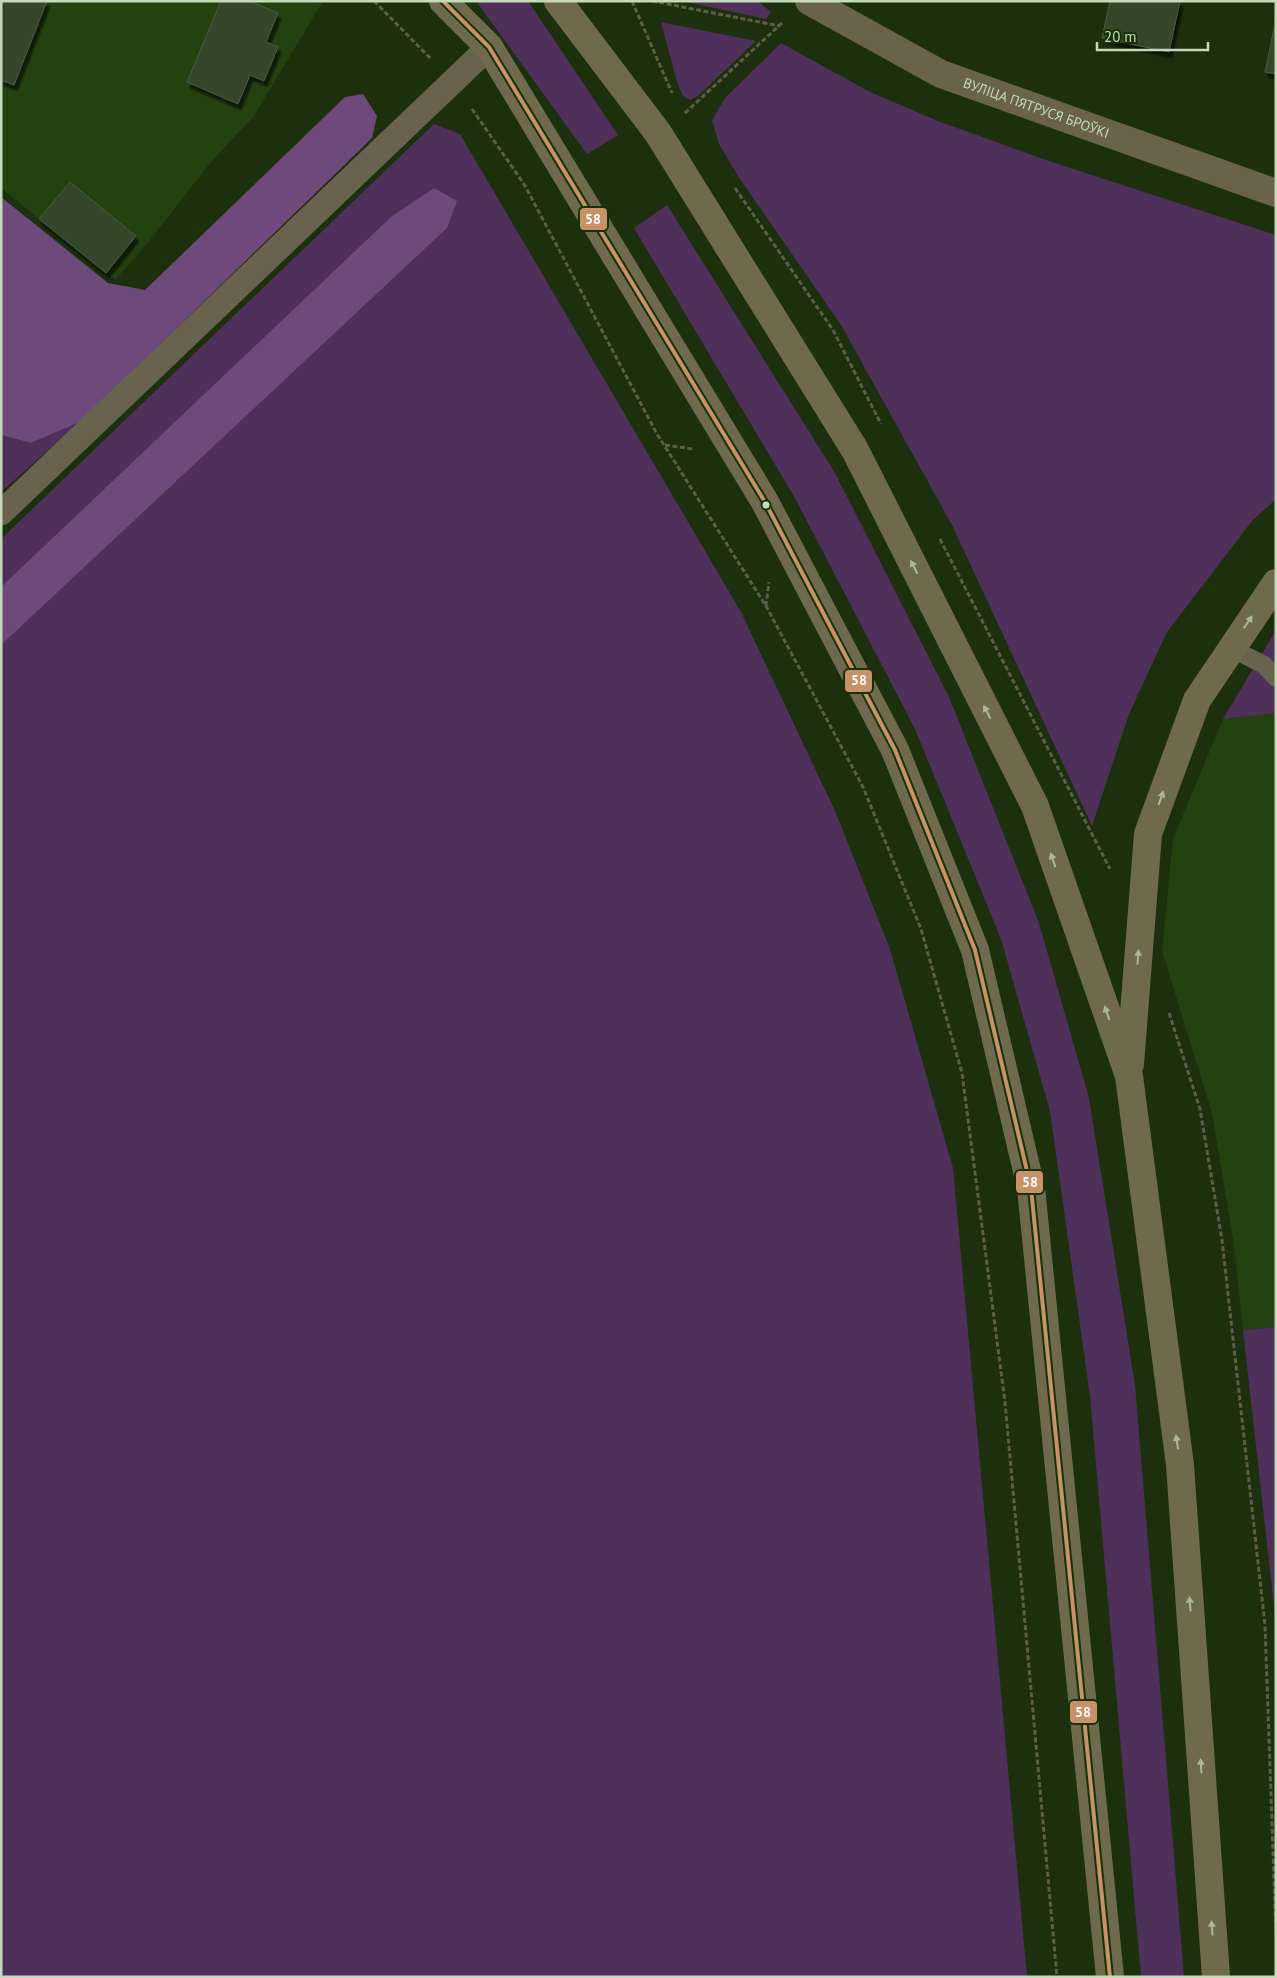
<svg xmlns="http://www.w3.org/2000/svg" width="1277" height="1978" viewBox="0 0 1277 1978" font-family="'PT Sans',sans-serif">
  <defs>
    <filter id="shadow"><feDropShadow dx="3" dy="5.5" stdDeviation="1" flood-color="#0009"/></filter>
  </defs>
  <rect width="100%" height="100%" fill="#1c300e"/>
  <path fill="#244110" d="M1 1H323L254 116 210 163 147 244 115 280 1 188Z
    M1276 713V1327L1243 1330 1233 1239 1212 1113 1162 951 1173 839 1223 719Z"/>
  <path fill="#4e305a" d="M476 1H528L618 135 587 154Z
    M682 1H758L771 12 766 19Z
    M661 22 756 41 699 95 690 100 683 96 677 82Z
    M781 43 870 92 938 121 1046 160 1276 235V499L1252 521 1167 632 1129 714 1092 826 952 525 841 325 740 179 719 144 712 120 725 98Z
    M434 124 460 134 741 612 835 811 890 949 953 1168 1027 1977H1V539Z
    M667 205 835 473 949 697 1039 923 1089 1098 1135 1385 1184 1977H1141L1090 1396 1050 1111 1001 939 915 729 795 498 634 228Z
    M80 422 1 492V435L31 443Z
    M1276 630V713L1223 719Z
    M1276 1327V1624L1243 1330Z"/>
  <path fill="#6d497c" d="M363 94 377 116 372 138 80 422 31 443 1 435V197L108 283 145 290 345 97Z
    M434 188 457 201 447 228 1 645V587L392 216Z"/>
  <path fill="#36472c" stroke="#49593e" filter="url(#shadow)" d="M1 1H47L14 85 1 80Z
    M221 1H249L278 13 266 42 278 47 264 81 250 75 238 104 187 82Z
    M1110 1H1180L1169 52 1102 38Z
    M1276 19V74L1265 72Z
    M70 182 136 236 106 273 39 219Z"/>
  <g fill="none" stroke-linecap="round" stroke-linejoin="round">
    <path stroke="#5c5d4a" stroke-width="3" stroke-dasharray="5 2.5" stroke-linecap="butt" d="M374 1 431 59
      M632 1 672 93
      M652 1 780 26
      M472 109 524 184 657 434 766 606 863 787 921 929 962 1073 1005 1402 1057 1977
      M685 113 783 22
      M735 188 833 330 881 424
      M665 445 693 449
      M940 539 1110 869
      M766 606 769 582
      M1169 1013 1200 1109 1222 1240 1265 1625 1276 1936"/>
    <path stroke="#69624f" stroke-width="18" d="M1231 648 1264 665 1276 678"/>
    <path stroke="#69624f" stroke-width="25" d="M1 513 489 47"/>
    <path stroke="#68634a" stroke-width="28" id="s1" d="M809 1 941 74 1276 193"/>
    <path stroke="#6f694e" stroke-width="28" d="M443 1 489 47 765 502 895 750 975 950 1031 1188 1110 1977
      M558 1 658 133 855 450 1035 806 1129 1076 1180 1465 1216 1977
      M1130 1064 1148 834 1197 700 1276 583"/>
    <g stroke="#163103" stroke-width="8">
      <path id="bus-1" d="M443 1 489 47 765 502 895 750 975 950 1031 1188 1110 1977"/>
    </g>
    <use href="#bus-1" stroke="#c7916a" stroke-width="4"/>
  </g>
  <defs><path id="oneway-solid" d="M-6-.8H1V-3.2L6.5 0L1 3.2V.8H-6Z" transform="scale(1.25)"/></defs>
  <g fill="#abb89a">
    <use href="#oneway-solid" transform="translate(914 567) rotate(-117)"/>
    <use href="#oneway-solid" transform="translate(1248 622) rotate(-56)"/>
    <use href="#oneway-solid" transform="translate(987 712) rotate(-117)"/>
    <use href="#oneway-solid" transform="translate(1161 798) rotate(-70)"/>
    <use href="#oneway-solid" transform="translate(1053 860) rotate(-109)"/>
    <use href="#oneway-solid" transform="translate(1138 957) rotate(-86)"/>
    <use href="#oneway-solid" transform="translate(1107 1013) rotate(-109)"/>
    <use href="#oneway-solid" transform="translate(1177 1442) rotate(-98)"/>
    <use href="#oneway-solid" transform="translate(1190 1604) rotate(-94)"/>
    <use href="#oneway-solid" transform="translate(1201 1766) rotate(-94)"/>
    <use href="#oneway-solid" transform="translate(1212 1928) rotate(-94)"/>
  </g>
  <circle fill="#c5daba" stroke="#163103" stroke-width="2" cx="766" cy="505" r="4.5"/>
  <g text-anchor="middle" dominant-baseline="central" stroke-width="4" stroke-linejoin="round" paint-order="stroke">
    <g font-size="14" fill="#c5daba" stroke="#163103">
      <text stroke="none"><textPath href="#s1" startOffset="252">ВУЛІЦА ПЯТРУСЯ БРОЎКІ</textPath></text>
    </g>
  </g>
  <g stroke="#163103" stroke-width="2">
    <rect x="579" y="207" width="29" height="24" rx="5" fill="#c7916a"/>
    <rect x="844" y="669" width="29" height="24" rx="5" fill="#c7916a"/>
    <rect x="1015" y="1170" width="29" height="24" rx="5" fill="#c7916a"/>
    <rect x="1069" y="1700" width="29" height="24" rx="5" fill="#c7916a"/>
  </g>
  <g font-size="14" text-anchor="middle" font-weight="bold" fill="#fff">
    <text x="593" y="224">58</text>
    <text x="859" y="685">58</text>
    <text x="1030" y="1187">58</text>
    <text x="1083" y="1717">58</text>
  </g>
  <rect width="1277" height="1978" fill="none" stroke="#c5daba" stroke-width="5"/>
  <path d="M1097 42v8h111v-8" fill="none" stroke="#c5daba" stroke-width="2.5"/>
  <text x="1104" y="42" font-size="15" fill="#c5daba" stroke="#163103" stroke-width="4" paint-order="stroke">20 m</text>
</svg>
